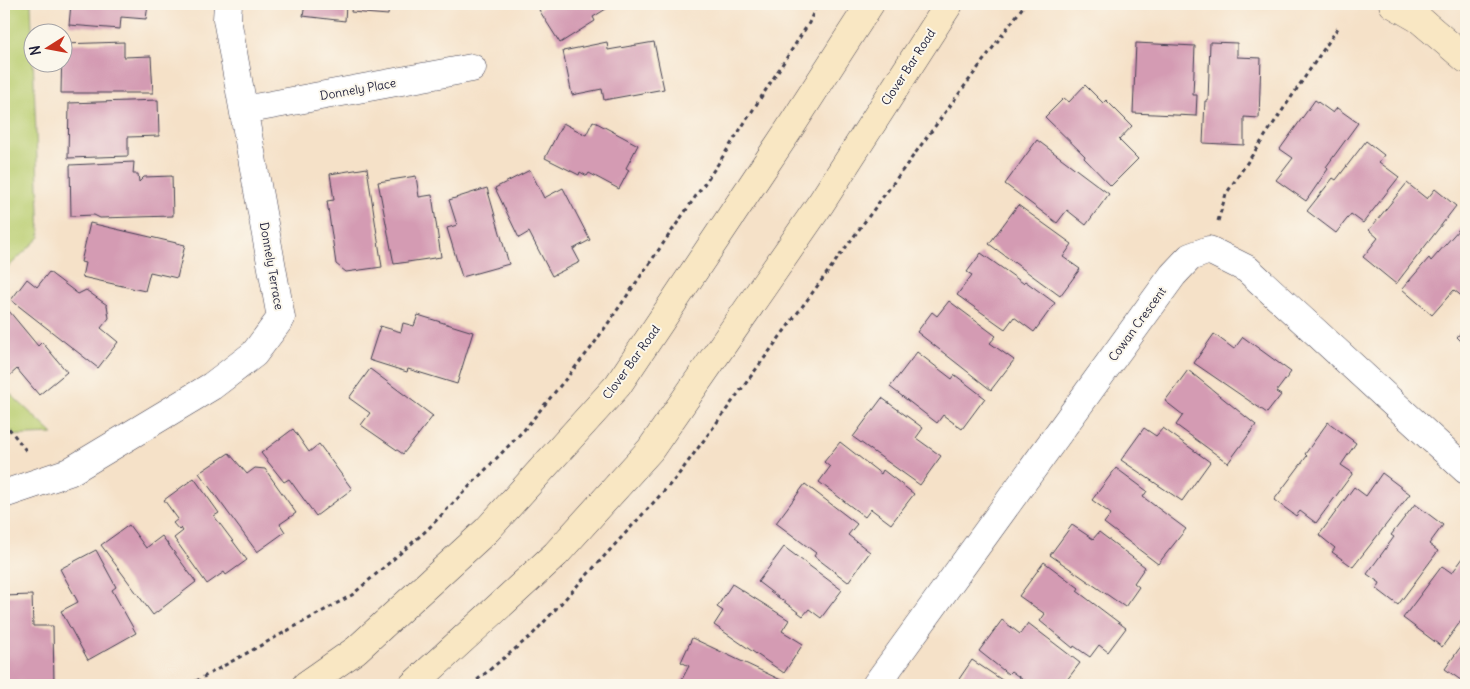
<svg xmlns="http://www.w3.org/2000/svg" width="1470" height="689" viewBox="0 0 1470 689" font-family="Delius,sans-serif">
  <rect width="100%" height="100%" fill="#fbf7ec"/>
  <filter id="ink" filterUnits="userSpaceOnUse"><feTurbulence type="fractalNoise" baseFrequency=".02" numOctaves="2"/><feDisplacementMap in="SourceGraphic" scale="10" xChannelSelector="R" yChannelSelector="G"/><feConvolveMatrix kernelMatrix="1 2 1 2 8 2 1 2 1" color-interpolation-filters="sRGB"/></filter>
  <filter id="wash" filterUnits="userSpaceOnUse"><feTurbulence type="fractalNoise" baseFrequency=".0096" numOctaves="4" result="noise"/><feDisplacementMap in="SourceGraphic" scale="20" xChannelSelector="R" yChannelSelector="G"/><feGaussianBlur stdDeviation="1.12" result="paint"/><feColorMatrix in="noise" values="0 0 0 0 0 0 0 0 0 0 0 0 0 0 0 0 0 1.4 0 .05"/><feComposite in="paint" operator="in"/></filter>
  <g filter="url(#wash)">
    <rect width="100%" height="100%" fill="#f5e1c8"/>
    <path fill="#b9cd70" stroke="#6e7856" d="M4 4H31L40 237 4 271Z
      M4 388 53 434 4 436Z"/>
    <g id="blocks">
      <path fill="#d49bb3" d="M71 4H148L146 19 121 17 120 29 69 25Z
        M305 4H346L345 21 303 16Z
        M352 4H389L388 15 351 12Z
        M548 4H614L593 17 595 21 560 43 539 10Z
        M124 42V57L151 56 153 93H61L62 44Z
        M607 42 608 50 654 42 664 89 604 100 602 89 572 95 563 51Z
        M1210 42 1237 43V57L1261 58 1259 118 1244 117V145L1203 143 1205 101H1208Z
        M1136 43 1195 46 1193 95H1197L1196 116 1133 113Z
        M1085 85 1103 103 1106 100 1132 126 1119 140 1138 159 1111 186 1084 158 1085 156 1045 117 1064 98 1069 102Z
        M158 100 159 136 128 137V156L68 158 69 103Z
        M1315 100 1333 113 1337 108 1358 123 1326 167 1328 169 1306 201 1276 180 1293 158 1280 149Z
        M593 121 638 145 626 168 629 170 619 189 589 173 587 176 580 172 579 175 545 158 563 123 586 135Z
        M1037 140 1109 194 1086 225 1067 210 1057 223 1005 184Z
        M1366 141 1384 155 1379 162 1399 177 1363 223 1351 214 1336 233 1307 211 1333 178 1336 180Z
        M134 162 133 174H138L139 182 144 177 172 176 173 216 100 218 94 215 71 216 70 165Z
        M367 168 382 267 346 272 336 264 327 201 334 200 330 174Z
        M530 170 544 198 563 188 590 240 573 249 580 262 552 276 529 232 519 238 495 188Z
        M416 176 419 197 432 195 441 257 394 264 378 182Z
        M1407 183 1427 199 1435 189 1456 206 1396 284 1363 257 1378 238 1369 230Z
        M487 188 509 264 462 277 447 228 457 225 449 200Z
        M1018 205 1072 244 1063 257 1080 269 1060 296 989 244Z
        M90 223 185 245 177 278 150 272 145 291 82 277 85 263 81 262Z
        M1460 228 1466 233V294L1464 298 1454 290 1432 315 1402 289 1429 258 1431 261Z
        M981 253 1023 283 1025 281 1055 303 1034 332 1014 317 1005 329 957 295 972 275 967 272Z
        M49 272 78 294 86 290 107 305 109 318 101 328 118 342 98 368 11 300 27 279 37 287Z
        M949 301 996 336 990 343 1014 360 991 390 917 332 932 312 937 316Z
        M4 305 38 346 42 342 67 372 39 395 17 369 7 378 4 374Z
        M418 315 473 332 457 384 408 369 407 372 369 360 380 326 401 332 403 323 414 326Z
        M1466 327V346L1457 337Z
        M1214 334 1234 349 1243 337 1291 372 1276 392 1281 395 1267 413 1194 363Z
        M917 352 952 379 955 375 985 398 962 429 943 415 937 423 890 387Z
        M370 369 433 416 403 454 361 425 370 413 349 398Z
        M1188 370 1256 425 1228 463 1176 425 1183 415 1165 401Z
        M882 398 923 428 916 438 941 456 920 485 853 437Z
        M1328 422 1356 443 1341 465 1353 473 1316 523 1300 511 1296 516 1274 500 1307 456 1305 454Z
        M1144 428 1156 436 1163 428 1210 462 1182 501 1121 460Z
        M293 429 309 452 319 444 352 489 316 516 289 479 284 482 261 453Z
        M840 442 881 474 883 470 914 494 891 524 871 509 865 517 819 482 830 467 824 462Z
        M229 453 247 474 255 468 265 469 296 513 280 524 285 532 257 552 199 473Z
        M1116 468 1147 491 1143 497 1186 529 1158 564 1104 523 1111 514 1092 500Z
        M1382 473 1410 494 1353 567 1332 552 1335 548 1319 535 1354 487 1366 496Z
        M194 478 219 513 214 516 247 560 226 575 224 572 207 584 174 538 183 531 181 528 179 530 173 523 178 519 164 500Z
        M805 484 857 524 848 535 870 552 848 582 814 556 816 553 776 523Z
        M1415 504 1443 525 1429 544 1438 551 1398 605 1377 589 1380 583 1367 574 1394 537 1391 535Z
        M129 525 146 548 162 536 196 582 153 615 101 545Z
        M1072 525 1093 539 1099 532 1145 567 1134 583 1139 587 1125 607 1050 555Z
        M784 547 842 590 821 618 809 609 803 616 758 582Z
        M96 550 116 587 112 590 136 633 88 660 61 611 78 602 60 569Z
        M1466 554V614L1442 647 1403 618 1442 566 1452 573Z
        M1044 562 1079 588 1077 591 1126 628 1108 652 1099 645 1090 657 1074 646 1073 648 1040 621 1045 614 1019 596Z
        M732 584 789 620 782 631 803 644 784 673 714 625 723 611 717 607Z
        M32 595 33 626H53L54 685H4V596Z
        M1002 620 1020 634 1028 623 1080 663 1063 685H1030L1011 671 1008 674 979 651Z
        M692 638 781 680 778 685H679L689 666 681 662Z
        M1466 639V681L1465 683 1445 669Z
        M972 660 1008 684 1007 685H955Z"/>
    </g>
  </g>
  <g filter="url(#ink)">
    <use href="#blocks" fill-opacity="0" stroke="#423f50" stroke-width="1"/>
    <g fill="none" stroke-linecap="round" stroke-linejoin="round">
      <g stroke="#423f50" stroke-width="29">
        <path id="street" d="M244 110 472 68
          M4 494 69 472 212 386 254 354 281 318 227 19 228 4
          M876 685 1173 275 1190 257 1209 250 1247 269 1466 470"/>
      </g>
      <g stroke="#423f50" stroke-width="29">
        <path id="secondary" d="M1393 4 1419 19 1466 59
          M306 685 356 650 487 530 618 385 788 131 870 4
          M413 685 556 554 650 450 821 203 949 4"/>
      </g>
      <path stroke="#423f50" stroke-width="3" stroke-dasharray="4 4" stroke-linecap="butt" d="M1218 221 1226 194 1340 25
        M4 422 28 453
        M189 685 352 595 427 530 524 430 591 348 718 164 809 23 817 4
        M471 685 532 635 676 478 1025 4"/>
      <use href="#street" stroke="#fff" stroke-width="28"/>
      <use href="#secondary" stroke="#f9e7c3" stroke-width="28"/>
    </g>
  </g>
  <g text-anchor="middle" dominant-baseline="central" stroke-width="4" stroke-linejoin="round" paint-order="stroke">
    <g font-size="12" fill="#22223b" stroke="#fbf7ec">
      <text transform="translate(908 67) rotate(-57)">Clover Bar Road</text>
      <text transform="translate(358 89) rotate(-10)">Donnely Place</text>
      <text transform="translate(272 266) rotate(80)">Donnely Terrace</text>
      <text transform="translate(1137 324) rotate(-54)">Cowan Crescent</text>
      <text transform="translate(631 362) rotate(-54)">Clover Bar Road</text>
    </g>
  </g>
  <rect width="1470" height="689" fill="none" stroke="#fbf7ec" stroke-width="20"/>
  <g transform="translate(48 48) rotate(259)"><circle r="24" fill="#fbf7ec" stroke="#a4a2a5"/>
  <path d="M0-4L9 19L0 12L-9 19Z" fill="#c8321e"/>
  <text y="-8" font-size="14" font-weight="bold" text-anchor="middle" fill="#22223b">N</text>
  </g>
</svg>
